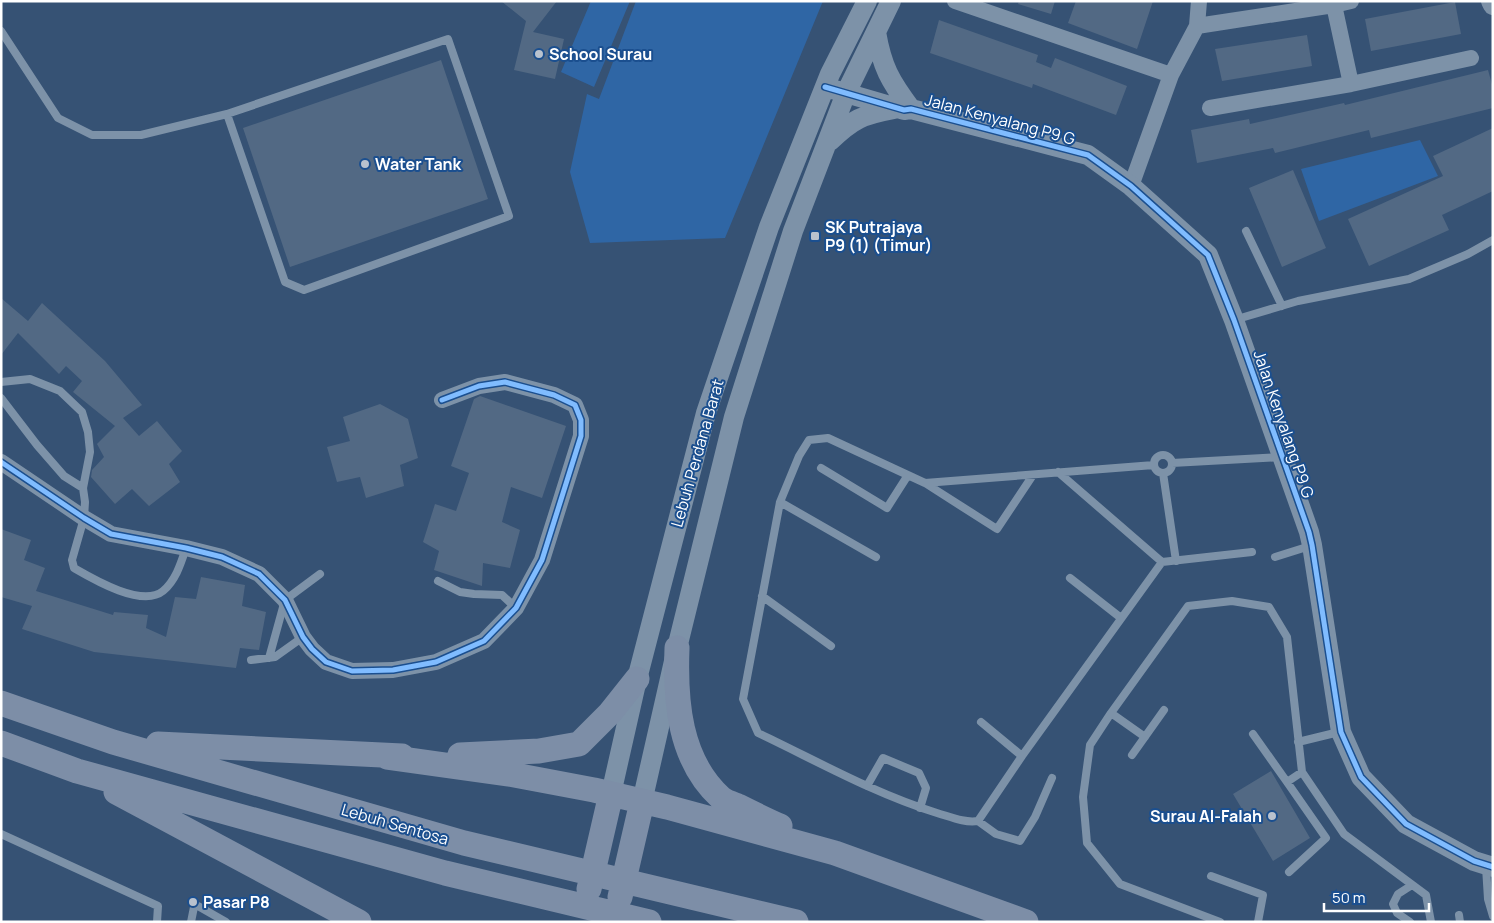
<svg xmlns="http://www.w3.org/2000/svg" width="1494" height="923" viewBox="0 0 1494 923" font-family="Manrope,sans-serif">
  <rect width="100%" height="100%" fill="#365274"/>
  <path fill="#2f66a5" d="M591 1H630L594 87 561 72Z
    M636 1H823L725 238 590 243 570 172 587 94 599 99Z
    M1420 140 1438 176 1319 221 1301 169Z"/>
  <path fill="#526984" d="M501 1H557L533 32 564 39 555 79 514 70 526 21Z
    M1019 1H1055L1051 14 1018 4Z
    M1076 1H1153L1137 49 1068 23Z
    M1455 2 1461 34 1371 51 1365 19Z
    M939 20 1038 55 1036 62 1051 68 1055 58 1127 86 1116 115 1033 84 1032 88 930 53Z
    M1307 35 1312 66 1222 81 1215 49Z
    M441 60 488 199 290 267 243 128Z
    M1488 70 1493 88V108L1371 138 1369 130 1275 153 1273 148 1197 163 1191 130 1249 119 1250 124 1344 103 1345 105Z
    M1493 128V191L1442 215 1449 230 1369 266 1348 219 1443 176 1433 156Z
    M1293 170 1326 248 1282 267 1249 188Z
    M1 298 28 321 42 303 105 361 142 405 123 418 139 436 157 421 182 451 169 464 180 482 149 506 132 489 115 504 91 477 92 470 104 457 97 444 115 426 73 392 82 381 66 366 59 374 18 333 1 355Z
    M480 396 566 426 542 498 511 487 502 522 520 530 510 568 483 563 482 586 434 570 439 551 423 542 435 504 456 511 469 473 451 466 474 399Z
    M380 404 408 419 418 458 400 465 404 486 366 498 360 477 337 482 327 447 350 441 343 417Z
    M1 529 31 540 24 560 45 568 36 591 113 615 114 612 148 615 146 628 166 637 175 597 196 599 201 577 245 585 242 606 266 612 259 650 240 648 236 668 94 652 22 629 32 606 1 597Z
    M1271 771 1310 838 1273 861 1233 794Z"/>
  <g fill="none" stroke-linecap="round" stroke-linejoin="round">
    <path stroke="#7d92a8" stroke-width="8" d="M1 31 58 118 92 135H141L227 114 448 39 509 216 304 290 285 282 227 114
      M1246 231 1282 306
      M1234 320 1298 301 1409 279 1468 254 1493 240
      M1 382 30 379 60 391 82 412 88 432 90 452 83 488 85 502 84 518 72 560 74 568C93 579 142 608 163 591 176 580 181 563 186 548
      M1 398 37 445 64 476 83 488
      M1154 464a9 9 0 1 1 18 0a9 9 0 1 1-18 0Z
      M1172 463 1282 457
      M1154 465 925 483 828 438 809 440 799 456 780 502 743 699 758 733C817 761 875 794 937 813 951 817 964 823 978 821L1022 756 1162 562 1252 552
      M821 468 887 508 908 475
      M1058 472 1162 562
      M1163 473 1176 561
      M925 483 997 529 1033 475
      M780 502 876 557
      M1275 557 1310 546
      M1070 578 1121 618
      M438 581 460 592 474 594 502 595 516 608
      M762 596 831 646
      M269 658 285 600 320 574
      M251 660 275 657 303 637
      M1111 713 1145 737
      M981 722 1022 756
      M1253 734 1287 782 1302 772
      M1298 742 1339 732
      M1132 755 1164 710
      M1287 782 1326 838 1289 872
      M867 786 883 758 919 773 926 788 920 808
      M978 821 996 834 1020 841 1035 817 1052 778
      M1 834 158 906 157 922
      M1486 867 1488 899 1493 916
      M1211 876 1263 895 1258 922
      M1459 915 1460 922
      M191 922 194 907 198 906 226 922
      M1220 922 1120 884 1087 843 1083 797 1090 745 1111 713 1188 606 1232 601 1269 607 1287 637 1302 772 1344 834 1426 895 1431 922
      M1410 922 1397 913 1393 904 1398 894 1412 885"/>
    <path stroke="#7d92a8" stroke-width="16" d="M955 1 1171 75
      M1334 5 1351 84
      M1197 26 1334 5 1351 1
      M1210 108 1351 84 1471 58
      M1131 186 1171 75 1197 26 1199 1
      M1 462 84 518 111 534 186 548 222 557 259 574 285 600 303 637 312 649 326 662 352 671 393 670 436 662 484 641 516 608 542 560 581 436V420L575 405 554 395 505 382 479 386 442 400"/>
    <path stroke="#7d92a8" stroke-width="20" d="M1491 1 1493 5
      M876 32C882 67 890 81 911 109
      M825 87 904 110 911 109 1088 155 1131 186 1208 255 1234 320 1309 532 1312 545 1341 732 1361 777 1406 824 1474 861 1493 867
      M830 141C853 119 862 115 894 109
      M611 794 637 679 706 413 769 227 830 74 867 1
      M642 802 677 648 734 417 793 231 846 93 891 1"/>
    <path stroke="#7d8ea7" stroke-width="25" d="M677 648C675 701 679 760 721 798 726 802 733 804 738 806 752 813 766 820 780 826
      M1 703 113 742 464 843 796 922
      M1 743 77 771 445 873 649 922
      M158 744 402 756
      M460 755 539 751 579 744 610 713 637 679
      M387 757 509 774 594 790 667 807 835 853 1026 922
      M116 792 359 922
      M589 889 611 794
      M620 897 642 802"/>
    <g stroke="#1b4f8f" stroke-width="8">
      <path id="cycleway" d="M825 87 904 110 911 109 1088 155 1131 186 1208 255 1234 320 1309 532 1312 545 1341 732 1361 777 1406 824 1474 861 1493 867
        M1 462 84 518 111 534 186 548 222 557 259 574 285 600 303 637 312 649 326 662 352 671 393 670 436 662 484 641 516 608 542 560 581 436V420L575 405 554 395 505 382 479 386 442 400"/>
    </g>
    <use href="#cycleway" stroke="#80bcff" stroke-width="5"/>
  </g>
  <g fill="#b9c2ce" stroke="#1b4f8f" stroke-width="2">
    <circle cx="539" cy="54" r="5"/>
    <circle cx="365" cy="164" r="5"/>
    <rect x="810" y="231" width="10" height="10" rx="2.5"/>
    <circle cx="1272" cy="816" r="5"/>
    <circle cx="193" cy="902" r="5"/>
  </g>
  <g text-anchor="middle" dominant-baseline="central" stroke-width="4" stroke-linejoin="round" paint-order="stroke">
    <g font-size="16" font-weight="bold" fill="#fff" stroke="#1b4f8f" text-anchor="start">
      <text x="549" y="54">School Surau</text>
      <text x="375" y="164">Water Tank</text>
      <text x="825" y="227">SK Putrajaya<tspan x="825" dy="18">P9 (1) (Timur)</tspan></text>
      <text x="1262" y="816" text-anchor="end">Surau Al-Falah</text>
      <text x="203" y="902">Pasar P8</text>
    </g>
    <g font-size="16" fill="#fff" stroke="#1b4f8f">
      <text transform="translate(1000 119) rotate(15)">Jalan Kenyalang P9 G</text>
      <text transform="translate(1284 424) rotate(71)">Jalan Kenyalang P9 G</text>
      <text transform="translate(697 453) rotate(-74)">Lebuh Perdana Barat</text>
      <text transform="translate(395 824) rotate(16)">Lebuh Sentosa</text>
    </g>
  </g>
  <rect width="1494" height="923" fill="none" stroke="#ffffff" stroke-width="5"/>
  <path d="M1324 903v8h105v-8" fill="none" stroke="#ffffff" stroke-width="2.5"/>
  <text x="1332" y="903" font-size="15" fill="#ffffff" stroke="#1b4f8f" stroke-width="4" paint-order="stroke">50 m</text>
</svg>
